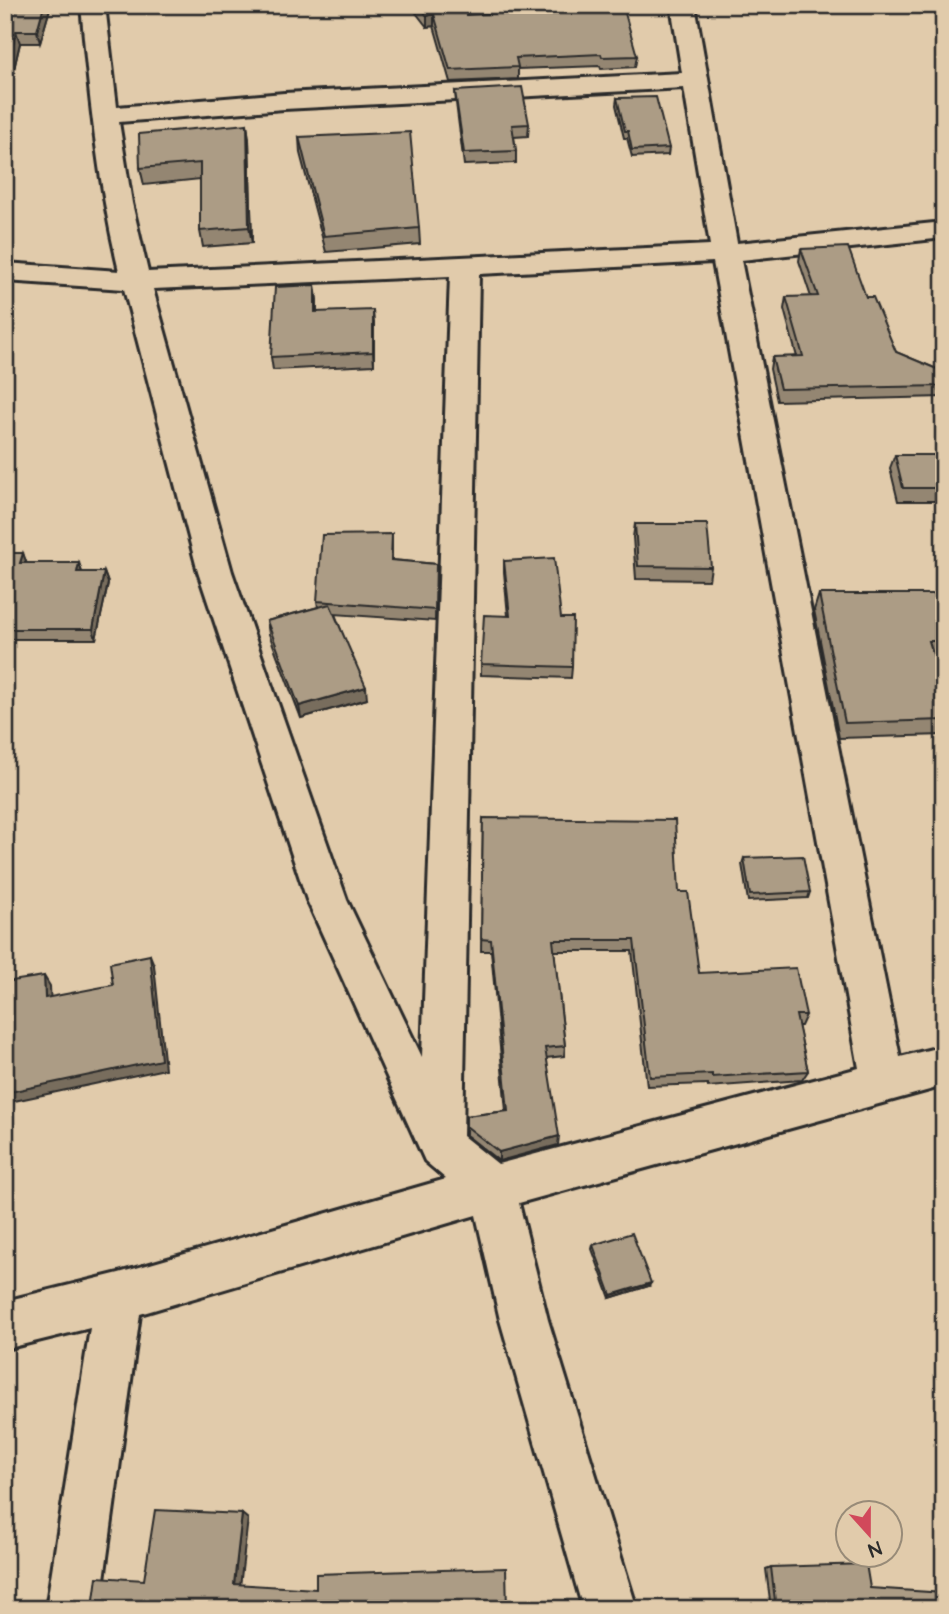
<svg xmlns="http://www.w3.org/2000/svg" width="949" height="1614" viewBox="0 0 949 1614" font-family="'Architects Daughter',sans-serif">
  <rect width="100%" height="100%" fill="#e1cbab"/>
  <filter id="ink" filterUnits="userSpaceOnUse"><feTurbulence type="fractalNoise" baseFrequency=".0143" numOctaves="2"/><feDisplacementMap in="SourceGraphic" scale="14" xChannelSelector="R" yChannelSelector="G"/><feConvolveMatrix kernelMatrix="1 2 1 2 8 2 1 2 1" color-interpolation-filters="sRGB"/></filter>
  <g filter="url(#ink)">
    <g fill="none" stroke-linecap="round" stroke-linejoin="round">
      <g stroke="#2b2b2b" stroke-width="6">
        <path id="street" d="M81 5H105L117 107 284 93 682 73 671 5H695L737 243 944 222V238L741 260 900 1057 944 1046V1086L519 1203 548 1320 637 1609H583L500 1320 476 1215 140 1314 100 1609H46L90 1328 5 1349V1301L119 1273 446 1179 425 1161 307 900 198 572 124 289 5 281V263L119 271C98 183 89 95 81 5ZM684 88 710 245 148 272 132 203 119 122 284 109ZM713 262 859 1068 498 1164 463 1136 479 274ZM450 276 422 1057 347 900 232 572 153 289Z"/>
      </g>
      <use href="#street" fill="#e1cbab" fill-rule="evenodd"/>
    </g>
    <path fill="#948672" stroke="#2b2b2b" stroke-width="2" d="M5 5H51L40 43H20L6 103Z
      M410 5H464L466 15 637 56 635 67 601 69 600 66 518 69V79L450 82 434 26 427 27Z
      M455 91 529 124 528 136 514 137 516 151V163L464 165 456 103Z
      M617 98 669 148 668 155 632 157 627 138H624L616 105Z
      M247 124 249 140 252 243 203 247 200 231V179L144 185 140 168Z
      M299 137 419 228 420 244 326 252 300 153Z
      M801 249 866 297 896 352 944 372V397L777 401 770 369 772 357H797L784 309 786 297H811L799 261Z
      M315 285 317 312 374 323V365L273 370 271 357Z
      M895 455H944V501H898L890 468Z
      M635 524 711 567 709 580 636 579 633 537Z
      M392 534V560L436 564 435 621 335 614 367 699 301 718 269 634 267 621 318 607 317 601Z
      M5 553H23L26 563H79L82 572H104L108 583 96 639H5Z
      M504 561 561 618 572 667 571 678 481 675V664L508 616 504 572Z
      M819 594H944V656H934L944 720V735L839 738 814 610Z
      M483 818 679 892 699 973 806 1015 801 1026H798L808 1071 802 1080 708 1087V1084L647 1086 632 951H554L565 1046 564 1056 546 1058 558 1145 499 1161 466 1135V1116L506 1111 491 951H481Z
      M744 858 810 892 808 898 748 901 742 864Z
      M593 1245 649 1286 610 1298 592 1249Z
      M771 1567 870 1588 944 1609H771L766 1569Z"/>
    <path fill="#786d5d" stroke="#2b2b2b" stroke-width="2" d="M44 5H51L40 43 37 31Z
      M434 14V26L427 27V16Z
      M16 31 20 43 6 103 5 77Z
      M247 124 249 140 252 243 249 227Z
      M315 285 317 299V325L315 312Z
      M373 310 374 323V365L373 352Z
      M23 553 27 564 20 563Z
      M79 563 82 573 77 572Z
      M104 572 108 583 96 639 93 629Z
      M366 687 367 699 301 718 299 706Z
      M150 955 154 965 165 1069 5 1103V1093Z
      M44 976 50 986 51 1008 45 998Z
      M559 1136 558 1145 499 1161V1152Z
      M651 1283 649 1286 610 1298 611 1295Z
      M242 1514 248 1519 240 1587 234 1584Z"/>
    <path fill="#ac9c85" stroke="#2b2b2b" stroke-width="2" d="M5 5H44L37 31H16L5 77Z
      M419 5H464L466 15 623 6 637 56 602 57 601 54 516 58 518 67 450 70 434 14 427 16Z
      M522 87 529 124 512 125 516 151 464 153 455 91Z
      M656 97 669 148 632 150 628 131H625L617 98Z
      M247 124 249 227 200 231V163L140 168 139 134Z
      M410 132 419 228 324 236 299 137Z
      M848 247 866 297H873L896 352 944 372V386L780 389 772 357 803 356 786 297 818 296 801 249Z
      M315 285V312L373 310V352L271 357 275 287Z
      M895 455H944V488H903Z
      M635 524H707L711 567 638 566Z
      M392 534 391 560 436 564 435 610 317 601 322 535Z
      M5 553H23L20 563H79L77 572H104L93 629H5Z
      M554 558 561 618H573L572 667 481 664 484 615 510 616 504 561Z
      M819 594H944V641H929L944 691V720L845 723Z
      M330 604 366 687 299 706 267 621Z
      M483 818 675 820 679 892H688L699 973 796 968 806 1015H796L808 1071 712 1077V1074L650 1077 634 940H553L565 1046 545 1048 559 1136 499 1152 466 1126V1116L508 1111 491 940 481 939Z
      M803 856 810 892 750 895 744 858Z
      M150 955 161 1060 5 1093V982L44 976 45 998 113 985 110 963Z
      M632 1233 651 1283 611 1295 593 1245Z
      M155 1510 242 1514 234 1584 316 1589V1574L506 1568 507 1609H89L93 1607 97 1577 144 1580Z
      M866 1564 870 1588 944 1593V1609H776L771 1567Z"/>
  </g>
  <rect width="949" height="1614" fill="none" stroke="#e1cbab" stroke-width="28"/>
  <rect x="14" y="14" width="921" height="1586" fill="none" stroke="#2b2b2b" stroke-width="2.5" filter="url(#ink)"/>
  <g transform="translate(869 1534) rotate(159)"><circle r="33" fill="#e1cbab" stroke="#988b78" stroke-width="2"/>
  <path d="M0-5L12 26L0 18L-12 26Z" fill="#d1495b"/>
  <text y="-10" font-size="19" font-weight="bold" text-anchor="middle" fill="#2b2b2b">N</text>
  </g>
</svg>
